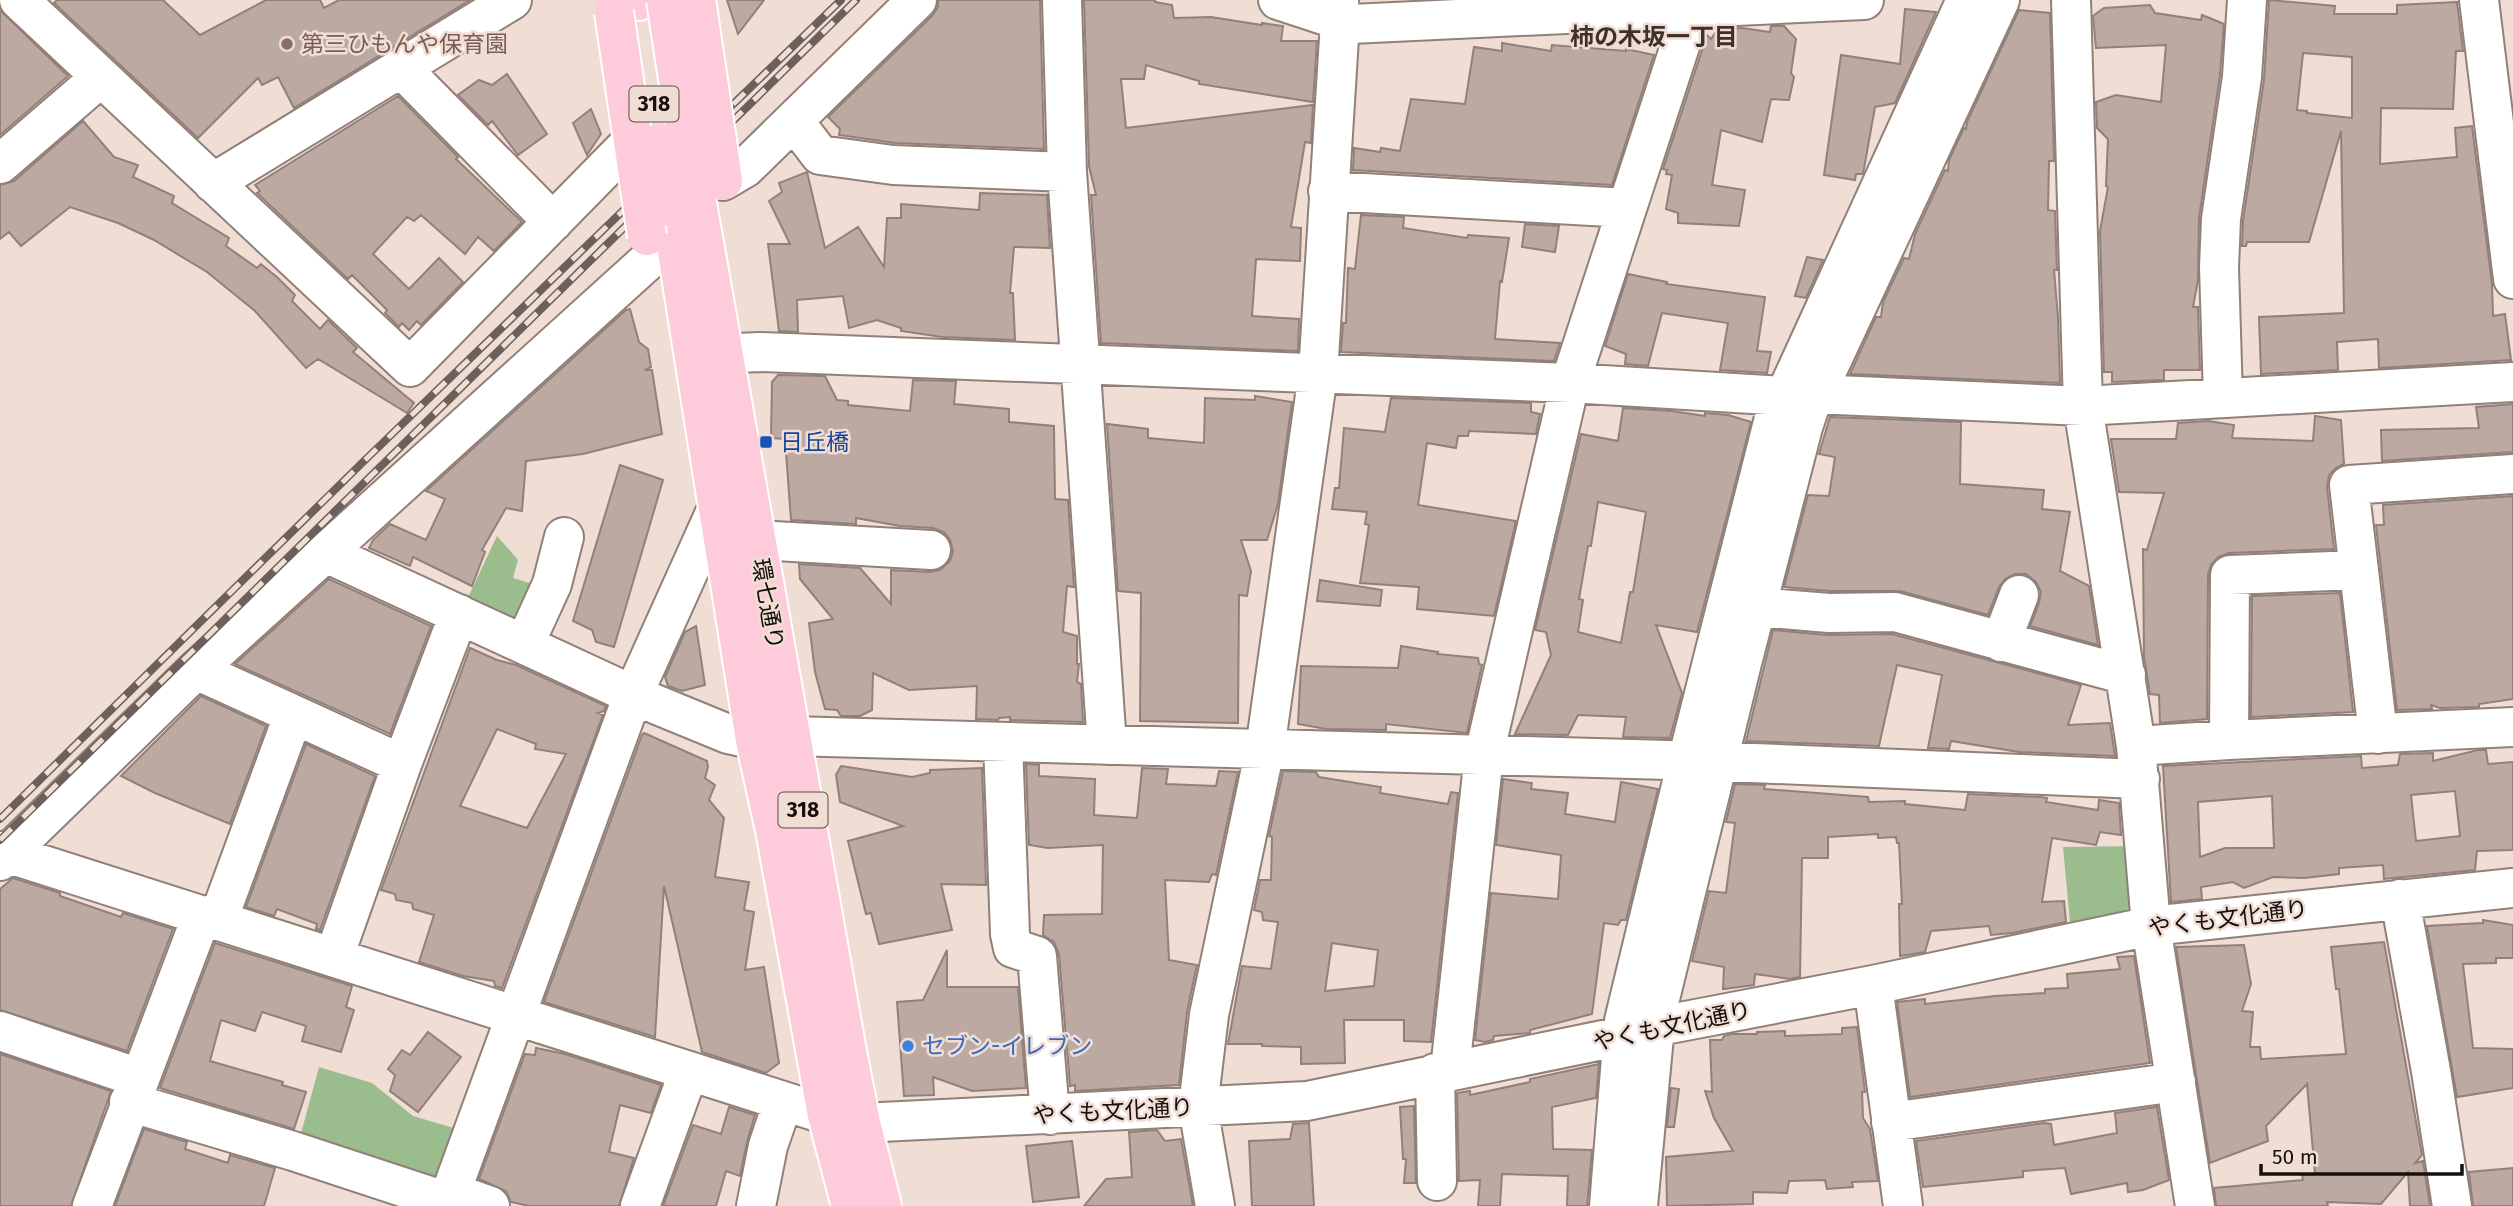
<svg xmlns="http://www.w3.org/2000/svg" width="2513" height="1206" viewBox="0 0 2513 1206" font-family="'Fira Sans','Noto Sans JP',sans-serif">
  <rect width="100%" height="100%" fill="#f0ddd4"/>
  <path fill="#9bbc8c" d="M497 536 518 560 513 578 533 584 523 624 463 608Z
    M2141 846 2146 918 2071 933 2063 847Z
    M319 1067 372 1083 413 1116 467 1132 444 1193 296 1152Z"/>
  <path fill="#bcaaa2" stroke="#928079" stroke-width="2" fill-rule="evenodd" d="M57 0H163L200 35 266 0H320L324 8 339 0H470L294 108 278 77 262 85 258 78 198 138 54 3Z
    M727 0H764L738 34Z
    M938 0H1040L1044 149 895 143 839 135 840 129 828 117 932 16 938 7Z
    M1084 0H1155V2L1172 5 1174 18 1211 17 1262 25V23L1283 26 1281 41H1317L1313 102 1199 84V81L1146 65 1144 79H1121L1126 128 1313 105 1311 143 1305 142 1291 227 1301 228 1300 261 1256 259 1252 316 1299 319 1298 351 1101 343 1091 195H1096L1089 166Z
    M2269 0 2335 6 2334 14H2397V5L2457 2 2463 51H2456L2453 109 2381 108 2380 164 2457 157 2455 128 2472 126 2492 284 2493 316 2505 314 2511 360 2379 368 2378 339 2337 342 2338 370 2261 374 2259 317 2344 313 2341 131 2309 242H2247L2246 246H2242L2243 221 2264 80ZM2303 53 2352 57V118L2307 113V111L2297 110Z
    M2150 5 2155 13 2201 20 2202 15 2224 24 2220 75 2199 218 2198 280 2193 307H2198L2200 370H2164V380L2112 382V372H2104L2100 231 2108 187 2106 186 2108 139 2097 128 2096 102 2116 95 2161 102 2166 45 2096 48 2093 16 2104 8Z
    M1905 9 1936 12 1895 103 1875 107 1863 174H1856L1855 180 1824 175 1841 55 1900 64Z
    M0 10 68 76 0 135Z
    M2019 10 2050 13 2054 161H2049L2048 210 2055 211 2057 270H2054L2058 317 2060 383 1850 374 1876 317H1881L1883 302 1904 258 1909 259 1915 234 1945 170 1948 171 1949 160 1964 128 1966 129 1967 122Z
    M1771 26H1784L1796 39 1791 73 1794 77 1789 100 1771 99 1762 142 1721 130 1712 185 1745 190 1739 226 1678 223V213L1666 209 1672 175 1666 174 1667 170 1663 169 1707 35 1711 39 1718 29 1742 28 1770 32Z
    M1502 43 1551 51 1552 45 1626 51V49L1654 55 1612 185 1353 170 1354 148 1380 152 1381 148 1400 151 1411 99 1465 104 1474 47 1502 51Z
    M507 74 547 134 518 155 492 121 488 125 458 95 479 80 492 85Z
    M398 96 458 157 456 159 522 222 494 251 478 237 465 254 421 215 414 221 407 217 373 254 409 289 439 258 463 282 421 325 417 321 409 330 402 323 399 327 385 313 387 310 352 275 348 279 257 193 260 191 255 185Z
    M591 109 601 134 587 155 573 123Z
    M83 121 114 157 138 165 133 177 174 196 172 203 229 238 226 246 257 268 261 264 278 278 295 295 292 301 320 329 328 320 357 348 353 352 414 403 407 413 318 359 306 368 255 311 207 272 154 240 118 223 70 207 21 246 9 232 0 239V185L14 181Z
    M807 172 825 248 858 227 884 267 887 218H901V204L979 210 980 193 1047 195 1050 248 1014 247 1010 293H1013L1015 340 942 337 901 331V328L877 320 849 328 843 296 797 300 798 332 779 331 768 244H790L769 201 782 192 779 183Z
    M1361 215 1404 217 1403 228 1467 238 1468 235 1509 238 1502 282 1500 281 1495 339 1560 343 1554 361 1341 352 1343 323H1346L1348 268 1355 269Z
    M1525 224 1559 226 1555 252 1522 247Z
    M1807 257 1823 260 1806 298 1795 296Z
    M1628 274 1667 282 1666 284 1765 297 1757 351 1771 352 1767 373 1720 370 1728 323 1662 313 1648 366 1625 364 1626 354 1605 346Z
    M630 309 639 342 648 349 651 367 645 370H652L662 434 583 454 526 461 522 511 506 508 482 550 485 552 472 586 413 557 410 566 369 548 373 540 390 524 426 540 445 499 426 491 626 310Z
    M778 375 825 376 837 400 848 401V405L910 411 913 380 956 381 954 404 1009 409V422L1054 426 1055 499 1068 500 1074 587 1067 586 1063 632 1077 636V664H1079L1077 682 1081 684 1083 722 1010 720V717L999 718 998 720 976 719 977 686 909 690 873 673 872 710 860 716H841L837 710 825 709 815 672 809 623 833 619 800 579 799 564 860 568 891 604V570L930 572 940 570 950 561 953 551 950 540 944 532 933 528 900 526 856 518V524L791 520 785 439 771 438 772 382Z
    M1255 396 1292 402 1278 504 1267 540H1241L1251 571 1247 596 1239 595 1238 723 1140 721 1141 593 1118 591 1107 424 1148 429V438L1204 443 1205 398 1255 400Z
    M1391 398 1531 403V412L1540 414 1536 434 1469 431 1468 436H1458L1456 448 1427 443 1418 505 1516 521 1494 616 1417 609 1419 587 1360 583 1369 525 1365 524 1367 512 1332 509 1335 488H1339L1344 428 1385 432Z
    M2513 404V452L2382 461 2381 430 2479 428 2476 407Z
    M1623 408 1672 411 1705 416V413L1728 415 1751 422 1697 632 1656 625 1682 693 1670 738 1623 737 1626 717 1578 715 1568 735 1515 734 1551 655 1546 632 1535 630 1581 434 1618 441ZM1598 502 1646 512 1633 592H1630L1621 643 1578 632 1583 600 1579 599 1588 546H1591Z
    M2315 416 2341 420 2344 464 2336 468 2329 475 2327 487 2334 549 2229 553 2218 557 2211 565 2208 575 2207 719 2160 723 2159 695 2150 694 2144 657 2143 549 2147 550 2164 493 2119 492 2111 439H2176L2178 423 2208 421 2234 425 2232 438 2313 441Z
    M1830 417 1961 422 1960 484 2044 490 2042 509 2070 512 2060 571 2089 586 2098 645 2030 626 2039 603 2041 592 2036 582 2026 574H2015L2005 579 1999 587 1988 615 1900 591H1830L1784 587 1808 495 1829 496 1835 457 1819 454Z
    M620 465 663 480 614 647 596 642 592 630 573 621Z
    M2513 496V699L2479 704V707L2440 708 2431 705 2432 709 2397 710 2376 525H2384L2383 505Z
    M329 579 431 626 390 734 235 664Z
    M1320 580 1382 590 1380 606 1317 601Z
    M2340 593 2353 712 2251 717 2252 596Z
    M696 626 705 685 682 691 668 686 665 677 685 632Z
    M1773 630 1827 635 1892 634 2081 685 2068 725 2110 723 2115 756 2019 752 1951 741 1949 749 1928 748 1942 675 1897 665 1879 746 1746 741Z
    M1401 646 1438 652 1437 654 1478 658 1479 664 1482 665 1467 733 1386 724V730L1326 729 1298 724 1301 666 1398 668Z
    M470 648 497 660 516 665 606 706 604 711 598 713 603 715 502 988 495 986 494 981 463 976 419 962 434 915 413 909 412 903 396 900 395 894 381 890ZM497 729 536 744 535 749 566 754 527 828 460 806Z
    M201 696 266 726 230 824 155 793 121 776Z
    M644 733 707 761 708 767 705 778 715 785 709 800 724 818 715 877 749 882 744 910 754 912 745 970 764 967 779 1063 766 1073 702 1052 664 886 655 1037 544 1002 642 735Z
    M306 744 375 776 320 930 316 929 317 924 277 909 274 916 246 907Z
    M2478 750H2486L2488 764 2513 762V850L2477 851 2475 870 2384 879 2383 865 2339 868V874L2304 878 2273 877 2244 888 2233 882 2201 887 2202 899 2171 902 2163 766 2361 756 2362 768 2398 765 2400 754 2433 753V761ZM2455 791 2460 836 2416 841 2411 795ZM2272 796 2274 848H2225L2200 857 2198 802Z
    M1026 764 1039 765V776L1095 779 1094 815 1137 818 1142 768 1168 769 1166 784 1216 786 1219 771 1238 772 1216 875 1212 874 1209 882 1165 880 1169 960 1197 965 1187 1012 1179 1085 1075 1091V1085L1070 1086 1059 954 1054 942 1043 935 1044 915 1102 914 1103 845 1048 848 1029 845Z
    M841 766 912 777 930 773V770L982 768 986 885 941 884 952 930 879 944 871 913 866 914 848 841 903 826 840 802 836 775Z
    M1283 771 1316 772 1319 777 1381 787 1380 793 1448 804 1451 792 1458 793 1431 1042 1404 1041V1020H1344L1345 1063 1301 1064V1047L1262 1046V1044H1228L1242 966 1271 969 1278 922 1263 920 1262 912 1254 910 1260 880H1271L1272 837 1269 836ZM1332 943 1378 950 1374 986 1325 991Z
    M1503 779 1532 783 1531 789 1568 793 1565 814 1615 822 1621 782 1658 789 1626 920H1621L1618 925 1604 923 1592 1014 1530 1030V1033L1494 1036 1493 1040 1485 1042 1475 1040 1491 893 1558 899 1561 855 1496 845Z
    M1735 784 1765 785 1764 789 1868 797 1869 802 1905 801V804L1965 810 1968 794 2041 797 2047 798 2046 802 2098 810 2099 800 2119 803 2121 835 2100 832 2096 845 2052 838 2042 902 2064 901 2066 922 2012 933 1991 935 1989 926 1931 931 1925 952 1900 956 1899 904H1902L1899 843H1897L1896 837 1878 838V834L1828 837V858H1802L1800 977 1790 979 1755 974 1754 985 1723 989 1724 967 1692 961 1709 891 1726 893 1735 823 1726 822Z
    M13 878 60 893V896L121 917 123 913 173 929 127 1051 0 1010V889Z
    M2483 920 2513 925V958H2496V963L2463 964 2473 1048 2513 1049V1088L2457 1097 2427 926 2483 923Z
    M2384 942 2422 1155 2415 1163 2423 1161 2430 1206H2410L2408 1172 2381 1204 2327 1202 2328 1206H2216L2214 1188 2303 1180 2302 1175 2315 1174 2307 1084 2266 1126 2268 1141 2210 1163 2176 947 2244 945 2251 984 2242 1011 2253 1012 2250 1047H2260L2261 1059 2346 1054 2339 989H2336L2331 947Z
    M215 943 352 986 346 1007 354 1010 341 1052 302 1041 306 1026 262 1012 255 1031 221 1020 210 1061 283 1082 282 1085 306 1092 294 1129 160 1088Z
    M947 950V987H1018L1026 1088 972 1091 933 1077 934 1095 904 1096 897 1002 923 1000Z
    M2134 956 2150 1063 1910 1097 1897 1002 1925 999V1004L1995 996 2045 993V989L2068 988 2067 974 2120 969 2117 957Z
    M1857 1027 1865 1092H1862L1863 1118 1870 1129 1878 1181 1852 1182 1853 1187 1827 1189 1825 1180 1789 1181 1787 1193 1753 1192V1204L1667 1206 1666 1157 1733 1151 1714 1118 1705 1091 1712 1092 1710 1040H1722L1724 1036 1731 1034H1757V1032L1785 1031V1036L1842 1034V1028Z
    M428 1032 461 1057 418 1112 390 1091 395 1075 388 1069 402 1050 410 1055Z
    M536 1048 565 1054 661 1085 651 1113 620 1105 609 1152 634 1158 619 1206H529L511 1202 506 1191 479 1179 525 1054 535 1055Z
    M0 1054 111 1091 71 1206H0Z
    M1599 1064 1596 1098 1552 1107 1553 1149 1592 1150 1587 1206H1567L1568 1176 1502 1174 1500 1206H1478L1480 1180 1459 1181 1457 1093 1470 1091V1095L1530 1082V1079Z
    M1671 1088 1679 1089 1674 1127H1667Z
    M1414 1106 1416 1183H1404L1406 1159H1403L1400 1107Z
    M729 1107 755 1115 747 1142 740 1176 726 1171 716 1206H663L693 1125 721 1134Z
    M2157 1107 2169 1180 2143 1190 2128 1192 2127 1183 2071 1194 2065 1168 2023 1171V1177L1923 1187 1916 1141 2044 1123 2051 1124 2054 1145 2117 1133 2115 1113Z
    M1309 1123 1314 1206H1252L1249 1141 1290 1139 1293 1124Z
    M144 1129 187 1142 185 1149 228 1163 230 1155 275 1168 264 1206H115Z
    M1157 1130 1165 1141 1181 1139 1193 1206H1084L1106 1179 1132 1177 1129 1132Z
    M1072 1141 1079 1197 1033 1202 1026 1146Z
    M2513 1168V1206H2473L2469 1172Z"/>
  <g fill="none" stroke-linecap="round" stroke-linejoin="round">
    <g stroke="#918078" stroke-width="42">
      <path id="minor" d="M19 0 410 367 633 140
        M1062 0 1067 172 1107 745
        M1278 0 1351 24 1864 0
        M2071 0 2083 406 2136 746 2151 926 2195 1206
        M2479 0 2513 279
        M401 68 553 222
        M794 121 820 155 893 165 1067 172
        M0 164 100 78
        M723 181 745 168 917 0
        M213 183 512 0
        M1328 191 1627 208
        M737 353 760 352 1570 383 1784 396 1814 394 2083 406 2513 382
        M2223 398 2219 267 2221 219 2242 77 2247 0
        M757 540 931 550
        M326 553 633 695 728 734 755 740
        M1757 607 1829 613 1895 612 2126 675
        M2001 642 2019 595
        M525 643 552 584 564 537
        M196 670 402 764
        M2378 734 2349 485 2513 474
        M790 736 1704 761 2140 779
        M2229 740 2230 575 2359 570
        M1003 742 1010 934 1013 948 1037 956 1050 1115
        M2136 746 2229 740 2513 727
        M0 851 827 1115 861 1123 1307 1101 1622 1036 1654 1027 1873 985 2151 926 2513 888
        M0 861 196 670 651 258
        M2400 899 2431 1071 2452 1206
        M218 920 293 716
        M334 957 402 764 459 614
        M1873 985 1903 1206
        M0 1031 139 1078
        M1450 1070 1484 755 1570 383 1695 0
        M1435 1073 1437 1181
        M129 1102 293 1151 448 1202
        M1891 1122 2176 1082
        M451 1192 490 1206
        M92 1206 202 915
        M446 1206 633 695 719 504
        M640 1206 689 1071
        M756 1206 768 1146 783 1102
        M1215 1206 1198 1107 1209 1015 1265 749 1318 374 1340 22 1339 0
        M1609 1206 1624 1021 1687 761 1773 422 1966 0
        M1638 1206 1656 1015 1742 663 1803 427 1814 394 1825 375 2000 0"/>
    </g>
    <g stroke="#fff" stroke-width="42">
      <path id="major" d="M638 0 639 1
        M696 198 847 1052 861 1123 882 1206
        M670 207 755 740 775 830 827 1115 851 1206"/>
    </g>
    <use href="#minor" stroke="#fff" stroke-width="38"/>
    <use href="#major" stroke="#fecbda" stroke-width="38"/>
    <g stroke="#6b605b" stroke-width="8">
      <path id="rail" d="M0 819 363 462 841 0
        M0 840 856 0"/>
    </g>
    <use href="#rail" stroke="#f0ddd4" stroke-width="5" stroke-dasharray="16" stroke-linecap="butt"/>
    <g stroke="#fff" stroke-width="42" stroke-linecap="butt">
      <path id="major-bridge" d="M666 0 696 198
        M696 0 723 181
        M614 12 647 236
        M660 143 670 207"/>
    </g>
    <use href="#major-bridge" stroke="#fecbda" stroke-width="38"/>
  </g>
  <circle fill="#8d6e63" stroke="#f0ddd4" stroke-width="2.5" cx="287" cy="44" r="7"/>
  <rect fill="#1a4fb4" stroke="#f0ddd4" stroke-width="2.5" x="759" y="435" width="14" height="14" rx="3.5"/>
  <circle fill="#3f7fe0" stroke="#f0ddd4" stroke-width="2.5" cx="908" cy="1046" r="7"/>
  <g text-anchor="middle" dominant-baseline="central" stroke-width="5" stroke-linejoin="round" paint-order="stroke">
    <g fill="#f0ddd4" stroke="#574e49" stroke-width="2">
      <rect x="629.5" y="86.5" width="49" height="35" rx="5"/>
      <rect x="778.5" y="792.5" width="49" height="35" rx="5"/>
    </g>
    <g font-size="21" font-weight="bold" fill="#16100d">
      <text x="654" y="104">318</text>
      <text x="803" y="810">318</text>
    </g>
    <g font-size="23" fill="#785e54" stroke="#f0ddd4" text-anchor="start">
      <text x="301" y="44">第三ひもんや保育園</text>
    </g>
    <g font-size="23" fill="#164399" stroke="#f0ddd4" text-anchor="start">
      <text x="780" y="442">日丘橋</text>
    </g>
    <g font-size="23" fill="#16100d" stroke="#f0ddd4">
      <text transform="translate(768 604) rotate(80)">環七通り</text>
      <text transform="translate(2228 918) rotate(-7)">やくも文化通り</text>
      <text transform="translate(1672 1026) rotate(-12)">やくも文化通り</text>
      <text transform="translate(1113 1111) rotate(-3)">やくも文化通り</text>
    </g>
    <g font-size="23" fill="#366cbe" stroke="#f0ddd4" text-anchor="start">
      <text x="922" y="1046">セブン-イレブン</text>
    </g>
    <g font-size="24" font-weight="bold" fill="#3e302a" stroke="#f0ddd4">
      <text x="1654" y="37">柿の木坂一丁目</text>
    </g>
  </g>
  <path d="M2261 1164v10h201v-10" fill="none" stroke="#16100d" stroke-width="3.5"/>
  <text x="2272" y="1164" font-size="21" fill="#16100d" stroke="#f0ddd4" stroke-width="5" paint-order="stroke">50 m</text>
</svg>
